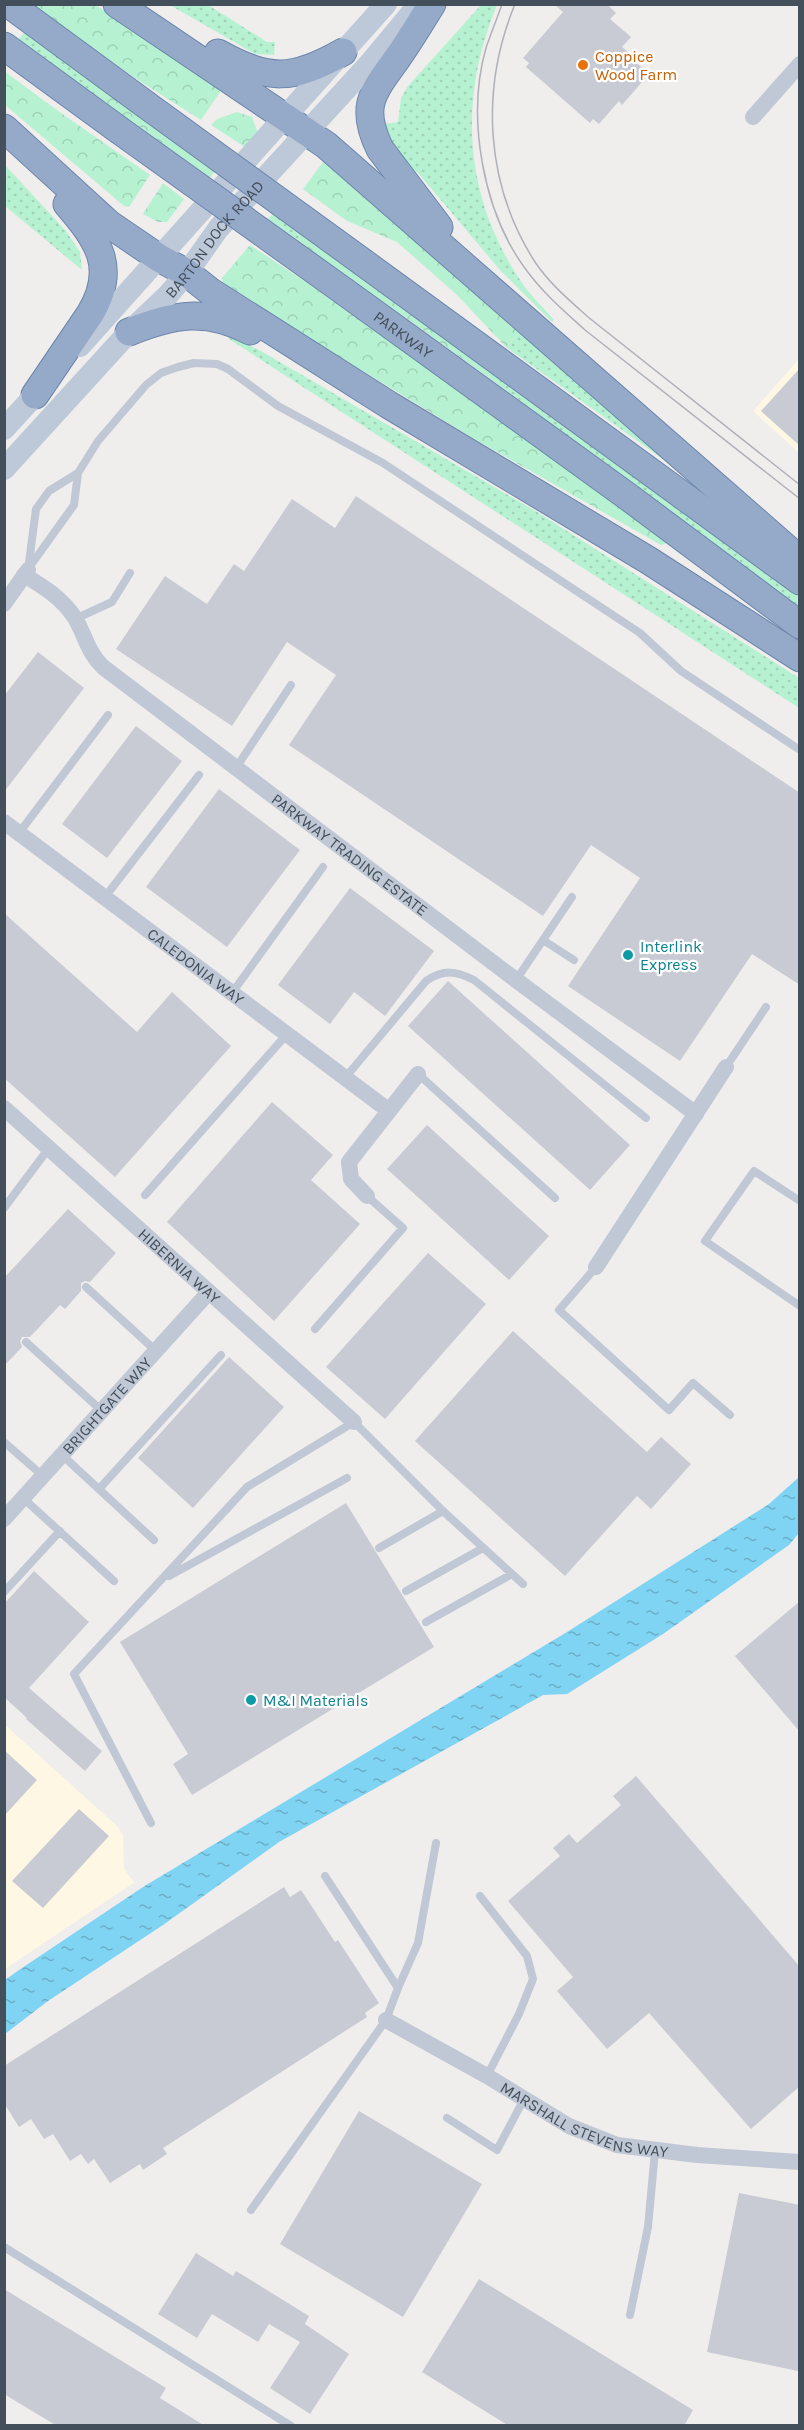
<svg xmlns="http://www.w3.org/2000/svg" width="804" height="2430" viewBox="0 0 804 2430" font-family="Karla,sans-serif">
  <defs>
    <pattern id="grass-dots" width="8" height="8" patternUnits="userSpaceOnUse" patternTransform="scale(1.5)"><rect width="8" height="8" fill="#b6f2d1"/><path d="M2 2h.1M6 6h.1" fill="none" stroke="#9ed1b6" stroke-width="1.8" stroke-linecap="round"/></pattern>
    <pattern id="forest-crowns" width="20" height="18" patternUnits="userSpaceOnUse" patternTransform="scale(1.5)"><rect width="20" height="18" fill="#b6f2d1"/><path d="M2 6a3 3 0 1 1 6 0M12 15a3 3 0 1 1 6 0" fill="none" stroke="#9ed1b6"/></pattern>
    <pattern id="water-ripples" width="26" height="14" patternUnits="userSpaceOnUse" patternTransform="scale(1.5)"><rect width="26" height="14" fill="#80d4f3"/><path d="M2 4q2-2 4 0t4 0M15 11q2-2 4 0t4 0" fill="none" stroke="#6aaec8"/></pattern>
  </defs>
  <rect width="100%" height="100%" fill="#f0eded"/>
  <path fill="#fdf7e3" d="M799 359V453L753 411Z
    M4 1724 117 1826 123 1835 124 1868 129 1876 135 1882 5 1969Z"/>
  <path fill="url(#grass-dots)" d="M170 5H208L267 42H275L274 55 255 54Z
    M481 5H497C457 101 464 199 524 286 533 298 545 309 554 320L552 322 500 270 418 173C403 163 390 140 385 124L398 122 401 98 408 86Z
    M25 31 105 88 98 97 18 40Z
    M5 165 66 231 80 252 82 270 5 206Z
    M276 210 304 231 297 240 268 219Z
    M523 330 685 475 506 347Z
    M228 335 261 351 537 512 799 678V708L229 339Z
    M493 368 799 593V607L488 377Z"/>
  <path fill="url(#forest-crowns)" d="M30 5H95L222 82 220 92 201 120 138 80Z
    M4 71 61 113 150 175 129 207 124 206 5 105Z
    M105 88 217 168 210 178 98 97Z
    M237 112 252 117 259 136 248 149 211 125 217 119Z
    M326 158 523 330 506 347 456 294 397 242 347 221 303 189Z
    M163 183 184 199 167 222H158L143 214Z
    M304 231 493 368 488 377 297 240Z
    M250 245 309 284 665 538V544L661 545 476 440 320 345 223 283 222 278Z"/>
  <path fill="url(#water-ripples)" d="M799 1477V1533L789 1545 663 1634 567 1694 543 1695 279 1842 163 1925 48 2001 5 2034V1980L19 1970 143 1887 567 1632 769 1504Z"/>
  <path fill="#c8cbd3" d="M554 4H607L616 13 610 19 631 37 622 47 633 56 631 58 649 74 622 105 619 101 599 124 593 119 590 123 526 67 529 63 523 58 563 12Z
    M800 368V446L761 411Z
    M356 496 800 793V985L752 954 680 1061 568 986 640 878 591 845 543 916 289 745 336 675 287 642 232 726 116 649 165 576 207 604 234 564 244 571 292 499 335 528Z
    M38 652 84 688 4 792V696Z
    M136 726 182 761 107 858 62 824Z
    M219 789 300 850 227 947 146 887Z
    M350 888 434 951 385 1016 354 992 330 1024 278 985Z
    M4 913 137 1032 172 992 231 1046 115 1177 4 1078Z
    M448 981 630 1145 590 1190 408 1026Z
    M272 1102 333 1155 311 1180 360 1224 274 1321 167 1222Z
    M427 1125 549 1236 509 1280 387 1169Z
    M68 1209 116 1253 90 1282 85 1281 81 1283V1291L65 1309 60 1305 30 1337H22L20 1341 22 1347 4 1366V1278Z
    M428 1253 486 1304 385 1419 326 1367Z
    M513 1331 647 1452 661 1437 691 1464 651 1509 637 1496 565 1576 415 1441Z
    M229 1357 284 1407 193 1508 138 1458Z
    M346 1503 434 1647 192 1795 173 1764 188 1754 120 1642Z
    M34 1571 89 1622 29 1688 102 1751 85 1771 26 1719 27 1718 4 1697V1604Z
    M800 1601V1732L735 1656Z
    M4 1750 37 1780 4 1816Z
    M636 1776 800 1967V2086L751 2129 649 2013 607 2049 557 1991 573 1977 508 1901 560 1856 553 1848 569 1834 577 1843 621 1805 613 1796Z
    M79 1809 109 1836 43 1908 12 1881Z
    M284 1887 290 1897 301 1890 335 1942 338 1940 379 2003 365 2013 367 2017 163 2148 167 2154 143 2170 140 2164 110 2183 94 2159 88 2164 81 2154 70 2161 53 2134 44 2139 31 2119 19 2127 4 2103V2066Z
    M359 2111 482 2184 403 2317 280 2244Z
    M739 2193 800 2205 798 2371 707 2352Z
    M196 2253 233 2276 236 2271 309 2316 305 2324 349 2354 310 2414 270 2388 300 2342 269 2324 258 2342 212 2314 197 2338 158 2314Z
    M479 2279 693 2410 684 2426H509L422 2372Z
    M4 2289 166 2388 160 2398 205 2426H57L4 2394Z"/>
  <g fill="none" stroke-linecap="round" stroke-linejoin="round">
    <g stroke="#6b86ac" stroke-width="29">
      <g id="trunk">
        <path d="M9 4 145 104"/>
        <path d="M117 4 326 145 800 560"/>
        <path d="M432 4C420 23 409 42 396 60 371 94 360 108 380 149L439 227"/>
        <path d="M4 46 119 130"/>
        <path d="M218 53C269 81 292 81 343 52"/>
        <path d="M4 128 109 224 159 258 187 273 211 292 389 405 648 560 800 658"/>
        <path d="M364 263 800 581"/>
        <path id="s7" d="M345 292 627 496 800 625"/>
        <path d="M129 332C174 314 206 308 250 331"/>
        <path d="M35 395 90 314C118 268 98 240 67 204"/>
      </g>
    </g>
    <path stroke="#bfc8d4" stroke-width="8" d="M28 569 74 505 78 473
      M28 570 36 509 49 491 78 473 98 441 146 385 161 373 178 367 194 363 217 364 228 369 278 406 383 463 640 633 681 671 800 750
      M75 619 112 602 130 573
      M236 768 291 685
      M19 833 108 715
      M105 897 199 775
      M543 940 574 960
      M516 980 572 897
      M232 993 323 867
      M726 1067 766 1007
      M418 1074 555 1198
      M345 1078 426 981C444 969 456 971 474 980L646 1118
      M145 1195 287 1034
      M800 1201 754 1171 705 1241 800 1306
      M4 1208 49 1148
      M596 1267 559 1310 669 1410 693 1383 730 1415
      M86 1287 156 1351
      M315 1329 403 1228 367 1196
      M26 1342 102 1411
      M4 1442 43 1476
      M62 1455 154 1540
      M99 1489 221 1355
      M23 1498 114 1581
      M379 1548 443 1511
      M169 1576 347 1478
      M406 1591 483 1548
      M4 1592 60 1531
      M426 1622 512 1574
      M151 1823 74 1674 247 1487 354 1422 443 1511 523 1584
      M480 1896 527 1956 533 1979 519 2014 487 2076
      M398 1988 418 1943 436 1843
      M447 2118 497 2150 524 2099
      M251 2210 386 2020 398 1988 325 1876
      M4 2247 291 2426
      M630 2315 648 2227 655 2151"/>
    <g stroke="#bfc8d4" stroke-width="16">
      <path d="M753 117 800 64"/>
      <path id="s1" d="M24 575C44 587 62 598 75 618 85 635 88 653 103 667L516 980 696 1114"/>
      <path d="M4 604 28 570"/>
      <path id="s2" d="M4 822 388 1110"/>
      <path id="s3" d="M4 1108 354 1422"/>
      <path d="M367 1196 351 1179 349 1162 418 1074"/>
      <path d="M596 1267 726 1067"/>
      <path id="s4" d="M4 1519 209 1292"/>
      <path id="s5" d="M386 2020 487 2076 569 2126 617 2145 697 2155 800 2162"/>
    </g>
    <g stroke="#bdc9d8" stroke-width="22">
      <path d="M80 346 386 4"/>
      <path d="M4 429 46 383"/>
      <path id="s6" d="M4 469 129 332 168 295 187 273 218 229 370 63 419 4"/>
    </g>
    <use href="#trunk" stroke="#95aac8" stroke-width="27"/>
    <path stroke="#aeb1b8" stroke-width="1.5" d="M502 4C497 19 491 33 486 48 466 118 483 213 527 271 544 294 564 311 585 330L800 499
      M515 4C480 89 485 184 535 262 549 283 569 300 588 317L800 485"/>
    <g stroke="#6b86ac" stroke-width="29" stroke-linecap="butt">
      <path id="trunk-bridge" d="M145 104 364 263
        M119 130 345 292"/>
    </g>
    <use href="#trunk-bridge" stroke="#95aac8" stroke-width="27"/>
  </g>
  <circle fill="#e8710a" stroke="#fff" stroke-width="2" cx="583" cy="65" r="6"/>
  <g fill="#0f9aa8" stroke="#fff" stroke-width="2">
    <circle cx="628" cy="955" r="6"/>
    <circle cx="251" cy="1700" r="6"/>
  </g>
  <g text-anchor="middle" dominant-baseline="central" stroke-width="4.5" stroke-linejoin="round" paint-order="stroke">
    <g font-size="16" fill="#c56008" stroke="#fff" text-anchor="start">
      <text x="595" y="56">Coppice<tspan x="595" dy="18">Wood Farm</tspan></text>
    </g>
    <g font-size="16" fill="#444f5c" stroke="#fff">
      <text stroke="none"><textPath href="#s6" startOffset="312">BARTON DOCK ROAD</textPath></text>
      <text stroke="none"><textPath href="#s7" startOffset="72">PARKWAY</textPath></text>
      <text stroke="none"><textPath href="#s1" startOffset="434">PARKWAY TRADING ESTATE</textPath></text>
      <text stroke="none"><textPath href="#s2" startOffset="240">CALEDONIA WAY</textPath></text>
      <text stroke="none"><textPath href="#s3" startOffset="236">HIBERNIA WAY</textPath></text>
      <text stroke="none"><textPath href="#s4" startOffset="153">BRIGHTGATE WAY</textPath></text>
      <text stroke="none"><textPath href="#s5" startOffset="224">MARSHALL STEVENS WAY</textPath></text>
    </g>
    <g font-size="16" fill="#0d838f" stroke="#fff" text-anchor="start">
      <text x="640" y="946">Interlink<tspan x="640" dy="18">Express</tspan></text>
      <text x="263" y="1700">M&amp;I Materials</text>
    </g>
  </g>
  <rect width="804" height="2430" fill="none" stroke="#444f5c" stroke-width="12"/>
</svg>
